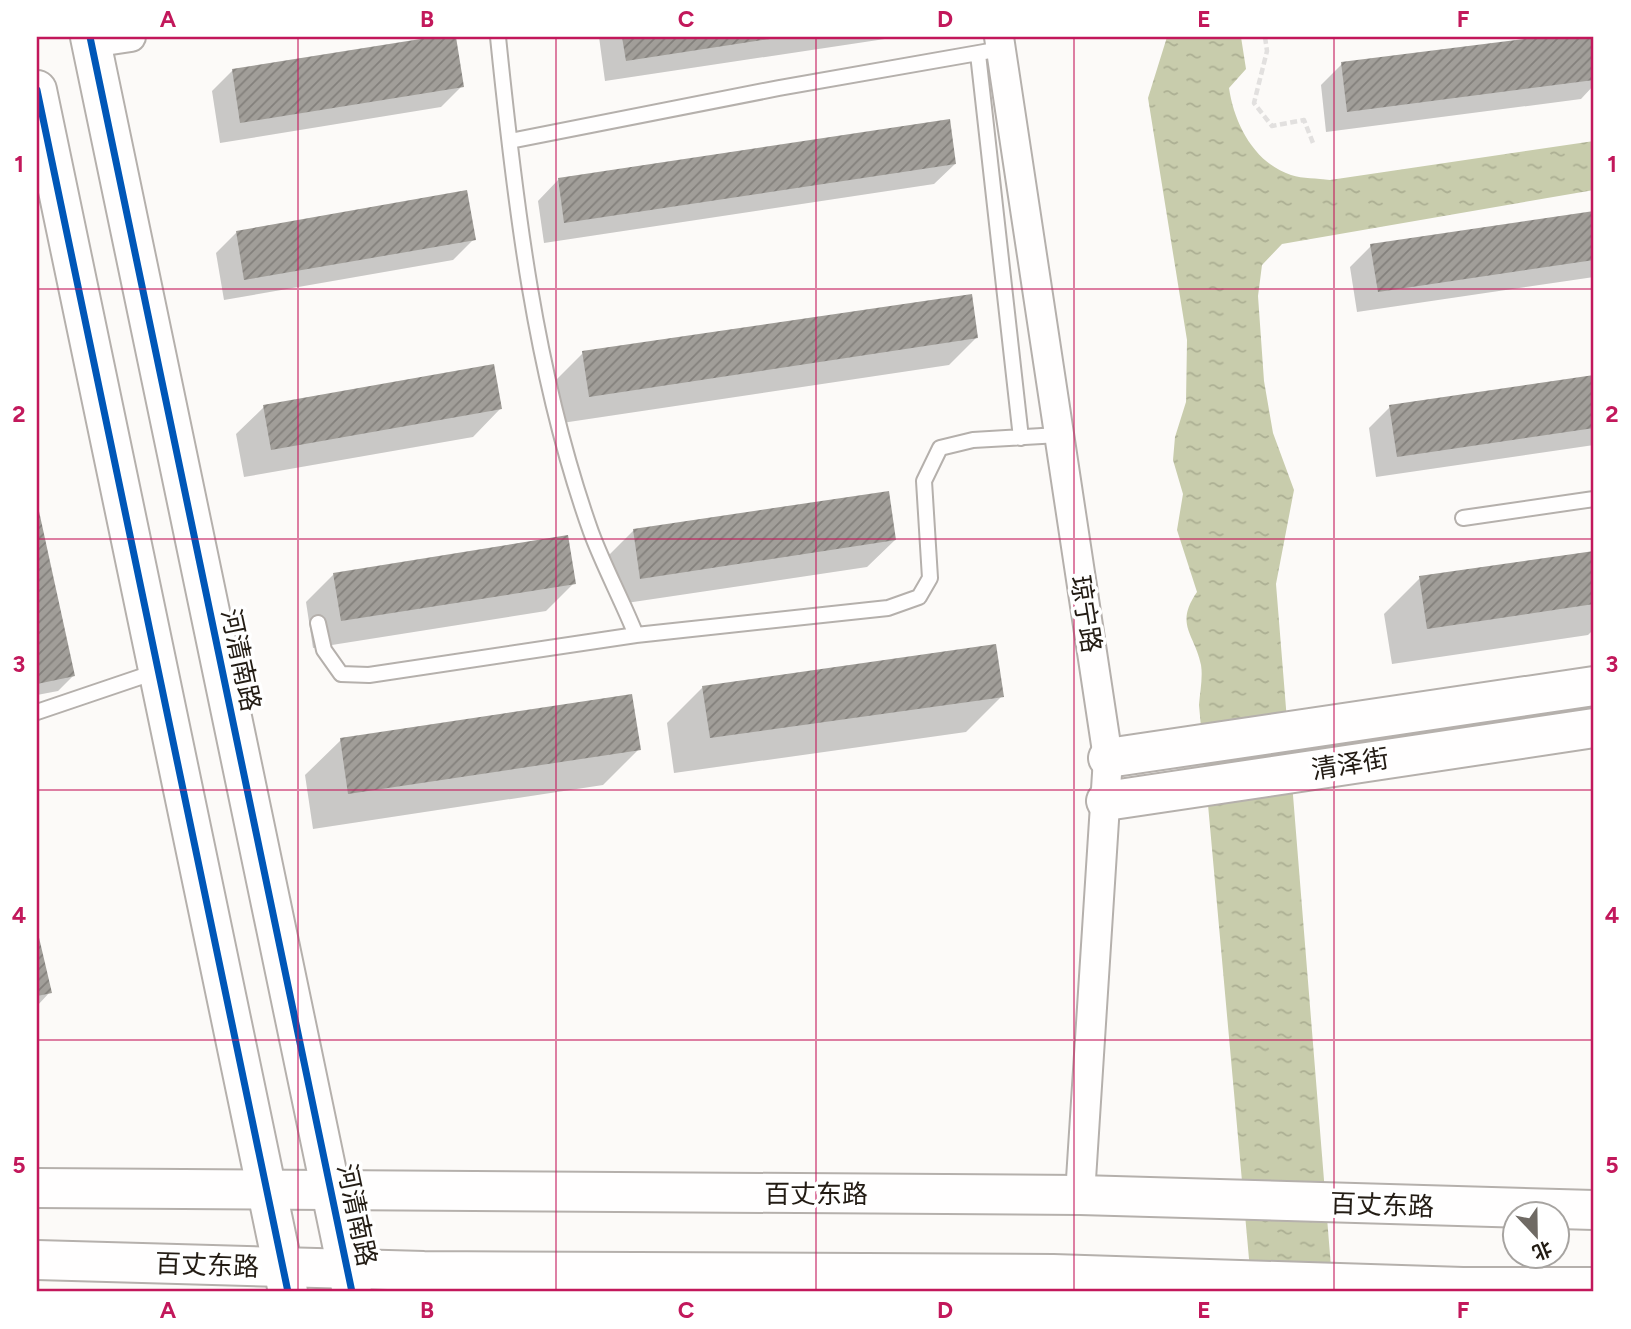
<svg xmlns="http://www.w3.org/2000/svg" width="1631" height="1329" viewBox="0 0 1631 1329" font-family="Figtree,'Noto Sans SC',sans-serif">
  <defs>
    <pattern id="water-ripples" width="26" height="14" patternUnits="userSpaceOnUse" patternTransform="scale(1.75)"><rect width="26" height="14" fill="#c8ccac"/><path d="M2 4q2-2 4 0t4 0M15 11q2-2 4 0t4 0" fill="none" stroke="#acaf93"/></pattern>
    <pattern id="building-hatch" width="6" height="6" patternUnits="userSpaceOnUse" patternTransform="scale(1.75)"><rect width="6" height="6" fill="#a19e99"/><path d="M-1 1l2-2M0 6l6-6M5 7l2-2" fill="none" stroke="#83807c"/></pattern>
  </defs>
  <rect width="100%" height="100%" fill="#fcfaf8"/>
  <path fill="url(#water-ripples)" d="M1167 37H1241L1246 69 1229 88C1234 123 1254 163 1291 175 1303 179 1317 178 1330 180L1594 141V190L1282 244 1262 265 1258 296 1264 381 1273 433 1294 490 1276 584 1333 1292H1252L1199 705C1200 692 1203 677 1201 665 1195 634 1174 625 1197 592L1177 530 1183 494 1173 460 1175 437 1186 402 1187 340 1148 98Z"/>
  <path fill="#0003" d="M445 37H455L462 86 441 107 220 143 212 91 233 70Z
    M599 37H898L605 81Z
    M1554 37H1594V85L1581 99 1326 132 1321 85 1342 64Z
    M955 164 934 184 544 243 538 201 558 180Z
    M1594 213V277L1357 312 1350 267 1371 246Z
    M237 232 474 239 453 260 224 300 216 253Z
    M976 338 949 365 562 423 555 381 583 353Z
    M1594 377V445L1376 477 1369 428 1390 407Z
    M264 407 500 409 473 437 244 477 236 434Z
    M37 505 73 676 58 691 37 695Z
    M634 530 895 540 867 567 613 605 606 558Z
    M1594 552V629L1588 635 1392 664 1384 614 1420 578Z
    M334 574 574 583 546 611 313 648 306 602Z
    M703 687 1002 696 966 732 674 773 667 723Z
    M341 740 639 749 603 785 313 829 305 775Z
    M37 932 50 992 37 1006Z"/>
  <path fill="url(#building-hatch)" d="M433 37H456L464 87 240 123 232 69Z
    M622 37H776V38L626 61Z
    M1540 37H1594V80L1347 112 1341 62Z
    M950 119 956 164 564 223 558 178Z
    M467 190 476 240 244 280 236 231Z
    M1594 211V260L1378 292 1370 244Z
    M972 294 978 338 589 397 582 351Z
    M494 364 502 409 271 450 263 405Z
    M1594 375V428L1397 457 1389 405Z
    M889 491 896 540 640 579 633 529Z
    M37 502 75 676 37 684Z
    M568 535 576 584 341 621 333 573Z
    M1594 551V604L1427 629 1419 576Z
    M996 644 1004 697 710 738 702 686Z
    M632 694 641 750 348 794 340 738Z
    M37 929 52 993 37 996Z"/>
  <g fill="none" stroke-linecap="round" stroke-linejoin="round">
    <g stroke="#b5b0ac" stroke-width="18">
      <path id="lane" d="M498 37C515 203 535 375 591 532 604 567 622 600 636 635L888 608 919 597 930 578 924 481 940 448 973 440 1059 435
        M978 54 1021 438
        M510 141 779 88 1001 49
        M1463 518 1594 499
        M318 623 324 650 341 674 369 675 636 635
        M37 712 158 671"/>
    </g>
    <g stroke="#b5b0ac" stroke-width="32">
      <path id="street" d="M999 37 1108 758 1080 1195
        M91 43 131 37"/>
    </g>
    <g stroke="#b5b0ac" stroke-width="42">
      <path id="secondary" d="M90 37 352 1292
        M37 90 288 1292
        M1108 758 1594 686
        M1106 801 1594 728"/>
    </g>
    <g stroke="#b5b0ac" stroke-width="42">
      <path id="primary" d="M37 1188 1080 1195 1594 1210
        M37 1260 424 1271 1053 1274 1463 1287H1594"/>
    </g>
    <path stroke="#e2e0df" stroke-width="4.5" stroke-dasharray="7 3.5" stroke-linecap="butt" d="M1265 37 1267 51 1254 103 1272 126 1304 120 1313 143"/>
    <use href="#lane" stroke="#fffefe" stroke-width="14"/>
    <use href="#street" stroke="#fffefe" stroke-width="28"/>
    <use href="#secondary" stroke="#fffefe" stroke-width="38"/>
    <use href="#primary" stroke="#fffefe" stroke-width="38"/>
    <g stroke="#fff" stroke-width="11">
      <path id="cycleway" d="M90 37 352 1292
        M37 90 288 1292"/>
    </g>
    <use href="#cycleway" stroke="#0057b8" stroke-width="7"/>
  </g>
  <path fill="none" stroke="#c2185b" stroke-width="2" stroke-opacity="0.55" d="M298 37V1292M556 37V1292M816 37V1292M1074 37V1292M1334 37V1292M37 289H1594M37 539H1594M37 790H1594M37 1040H1594"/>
  <g text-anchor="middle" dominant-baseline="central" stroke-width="7" stroke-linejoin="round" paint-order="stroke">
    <g font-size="26" fill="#231c14" stroke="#fff">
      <text transform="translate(1086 614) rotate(81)">琼宁路</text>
      <text transform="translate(241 660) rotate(78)">河清南路</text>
      <text transform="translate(1350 764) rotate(-9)">清泽街</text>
      <text x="816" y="1194">百丈东路</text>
      <text transform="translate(1382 1205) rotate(2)">百丈东路</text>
      <text transform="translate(357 1215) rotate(78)">河清南路</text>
      <text transform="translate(207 1265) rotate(2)">百丈东路</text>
    </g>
  </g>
  <rect width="1631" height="1329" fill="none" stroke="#ffffff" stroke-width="77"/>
  <g transform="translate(1536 1235) rotate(158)"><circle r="33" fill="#ffffff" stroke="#a7a4a1" stroke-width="2"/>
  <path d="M0-5L12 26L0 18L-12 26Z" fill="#6f6a64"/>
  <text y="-10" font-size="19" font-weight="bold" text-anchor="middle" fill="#231c14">北</text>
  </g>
  <rect x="38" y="38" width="1554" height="1252" fill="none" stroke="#c2185b" stroke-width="2.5"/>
  <g font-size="23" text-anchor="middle" font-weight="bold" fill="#c2185b">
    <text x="168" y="27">A</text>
    <text x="427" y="27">B</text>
    <text x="686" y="27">C</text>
    <text x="945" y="27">D</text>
    <text x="1204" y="27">E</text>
    <text x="1463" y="27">F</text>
    <text x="19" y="172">1</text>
    <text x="1612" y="172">1</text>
    <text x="19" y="422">2</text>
    <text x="1612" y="422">2</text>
    <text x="19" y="672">3</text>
    <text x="1612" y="672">3</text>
    <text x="19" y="923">4</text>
    <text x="1612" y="923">4</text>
    <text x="19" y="1173">5</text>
    <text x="1612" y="1173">5</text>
    <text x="168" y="1318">A</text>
    <text x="427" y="1318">B</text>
    <text x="686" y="1318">C</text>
    <text x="945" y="1318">D</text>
    <text x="1204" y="1318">E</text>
    <text x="1463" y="1318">F</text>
  </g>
</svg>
